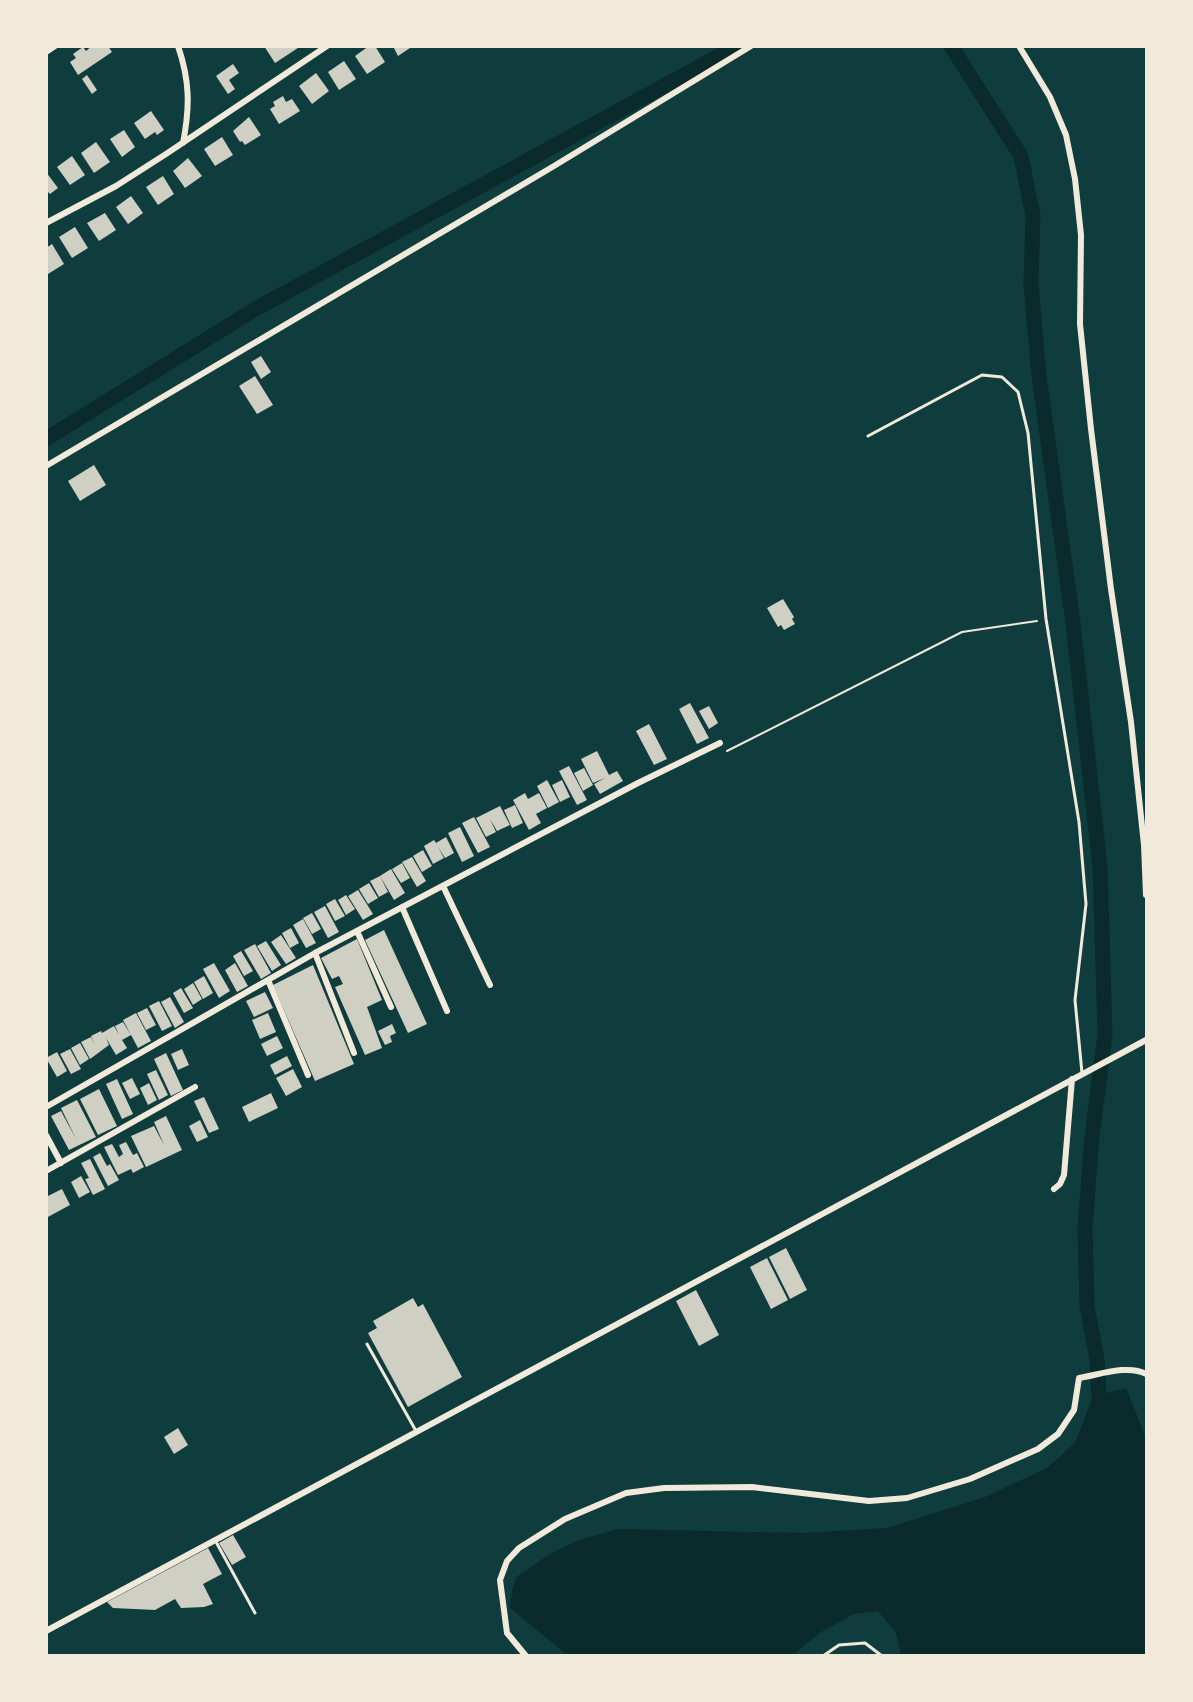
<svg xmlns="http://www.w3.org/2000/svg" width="1193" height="1702" viewBox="0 0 1193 1702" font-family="'Space Grotesk',sans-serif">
  <rect width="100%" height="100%" fill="#0f3d3e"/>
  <path fill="#0a2a2b" d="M1126 1388 1146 1438V1655H901L896 1633 878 1611 854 1614 821 1632 793 1655H567L510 1608 512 1591 516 1577 550 1554 579 1540 618 1529 803 1533 887 1528 985 1497 1047 1468 1075 1443 1093 1396Z"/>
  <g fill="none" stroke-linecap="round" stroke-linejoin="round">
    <path stroke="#0a2a2b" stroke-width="15" d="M951 46 1021 156 1033 216 1031 284 1039 376 1073 623 1100 866 1105 1035 1092 1136 1085 1228 1087 1306 1097 1359 1100 1413
      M46 439 252 311 737 46"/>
  </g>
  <path fill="#cfcfc3" d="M92 46H108L112 52 78 75 70 62 76 58 73 54 83 47 86 51Z
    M264 46H301L275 63Z
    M369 46H375L385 62 367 74 355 56Z
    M393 46H413L398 56Z
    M344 61 356 79 339 90 328 72Z
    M233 64 239 73 229 80 235 89 228 94 216 76Z
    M316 73 329 91 312 104 299 86Z
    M87 75 97 90 92 94 82 79Z
    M283 96 286 102 292 99 300 111 279 124 270 109 275 106 273 102Z
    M151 111 164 130 157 135 155 132 145 139 134 123Z
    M249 117 261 135 245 145 242 141 240 142 233 131Z
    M124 130 135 147 122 157 110 139Z
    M222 137 233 155 215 166 204 149Z
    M96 142 110 162 94 173 81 153Z
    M72 156 85 175 70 185 57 167Z
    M188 158 202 176 185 188 173 171Z
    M46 172 58 188 50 194 48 192 46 194Z
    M163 176 174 194 158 205 146 187Z
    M131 196 143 213 128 224 116 207Z
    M105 213 116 230 99 241 87 223Z
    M75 227 88 248 72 258 59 237Z
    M52 244 64 264 48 274 46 248Z
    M261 356 271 372 261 379 251 362Z
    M255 376 273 405 257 414 239 386Z
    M94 465 106 485 80 501 68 481Z
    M783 599 794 617 792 619 795 624 784 630 781 625 778 627 767 608Z
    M690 703 709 738 697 744 679 709Z
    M709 706 718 723 709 729 699 711Z
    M649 724 667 759 654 765 636 731Z
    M597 751 609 775 617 771 623 781 600 794 594 784 605 778 593 783 581 759Z
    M569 766 587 800 577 805 559 771Z
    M584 768 593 785 583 791 574 773Z
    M547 780 559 802 548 808 537 786Z
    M562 780 570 797 560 802 552 785Z
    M525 793 528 799 539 793 547 808 536 814 541 823 529 830 513 800Z
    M515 805 523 823 512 828 504 810Z
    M500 806 510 825 497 831 490 819 496 832 486 837 476 818Z
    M474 817 490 847 478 853 462 823Z
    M460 827 474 856 462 862 448 833Z
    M446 837 454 853 445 858 438 847 444 858 433 864 424 846 434 840 436 843Z
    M423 850 432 866 422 872 413 856Z
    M412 857 426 881 417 887 402 862Z
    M402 863 410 878 401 883 392 869Z
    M391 869 405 893 394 900 380 876Z
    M380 876 388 892 379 897 370 881Z
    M369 883 378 898 368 904 359 889Z
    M358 890 373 914 363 920 348 896Z
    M346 895 355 909 346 915 338 900Z
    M335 899 345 916 335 921 326 904Z
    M325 906 339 932 328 938 314 912Z
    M312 913 321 929 312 934 303 918Z
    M303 919 316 943 306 948 293 925Z
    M291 928 299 943 290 948 282 933Z
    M384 930 427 1024 408 1033 365 940Z
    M281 935 296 958 286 964 271 942Z
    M357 939 382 1000 367 1007 382 1048 365 1055 335 987 343 984 339 976 332 979 321 958Z
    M266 941 281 965 272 971 257 946Z
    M255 944 271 973 261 979 244 950Z
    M241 951 253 971 244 976 233 956Z
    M214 963 230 991 219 998 203 969Z
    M235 963 248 986 237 992 225 970Z
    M313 965 354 1064 315 1081 273 985Z
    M204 976 213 993 203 999 194 982Z
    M193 983 202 999 193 1005 184 989Z
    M181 988 193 1008 184 1013 173 993Z
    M265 992 273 1008 254 1017 246 1001Z
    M170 997 184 1022 175 1028 161 1002Z
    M159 1001 172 1026 162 1031 149 1006Z
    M147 1008 156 1025 146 1030 137 1013Z
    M136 1013 151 1041 138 1048 123 1020Z
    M268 1013 276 1032 260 1039 252 1020Z
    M123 1022 131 1035 122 1040 127 1048 116 1055 106 1038 109 1045 90 1059 81 1042 91 1037 95 1045 91 1036 101 1031 102 1033 114 1026 119 1035 115 1026Z
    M392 1024 396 1033 390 1036 392 1042 385 1045 378 1031Z
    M277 1036 283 1048 267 1056 261 1044Z
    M80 1043 89 1059 80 1065 71 1048Z
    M70 1049 81 1069 71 1074 60 1054Z
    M182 1049 189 1065 178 1070 171 1054Z
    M57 1052 67 1071 57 1077 46 1058Z
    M166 1053 183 1090 171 1096 154 1059Z
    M287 1056 292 1066 275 1075 270 1065Z
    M293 1069 302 1087 286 1096 276 1078Z
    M156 1070 168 1095 159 1100 147 1074Z
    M132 1078 140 1094 130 1099 122 1083Z
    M117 1079 133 1114 122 1119 106 1084Z
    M149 1083 157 1100 148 1105 140 1088Z
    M99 1089 117 1126 98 1135 80 1099Z
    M271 1093 278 1108 249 1122 242 1107Z
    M204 1097 219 1129 209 1133 194 1101Z
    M77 1100 96 1137 69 1150 51 1116 61 1111 76 1139 61 1108Z
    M166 1116 182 1150 146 1167 131 1136 154 1126 164 1145 154 1122Z
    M200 1120 208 1137 197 1142 189 1126Z
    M126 1142 133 1155 137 1153 144 1167 133 1173 131 1169 118 1175 104 1147 112 1144 119 1157 123 1154 119 1145Z
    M100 1153 107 1166 110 1164 119 1180 108 1186 93 1157Z
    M90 1159 105 1189 93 1195 85 1179 89 1178 81 1163Z
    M81 1176 90 1192 79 1198 71 1182Z
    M62 1189 70 1205 46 1218V1197Z
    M786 1248 807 1290 790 1299 769 1257Z
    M767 1258 788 1300 771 1309 750 1267Z
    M696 1290 719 1335 699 1346 676 1301Z
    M413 1298 418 1307 423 1304 462 1377 408 1407 368 1333 377 1328 373 1321Z
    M178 1428 188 1445 174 1454 164 1437Z
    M233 1535 246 1557 232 1565 219 1543Z
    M208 1548 222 1574 203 1584 213 1604 204 1607 181 1608 175 1599 155 1610 113 1608 107 1602Z"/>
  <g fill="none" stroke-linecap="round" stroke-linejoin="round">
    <path stroke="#f1e9da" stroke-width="2" d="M727 751 962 632 1037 621"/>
    <path stroke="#f1e9da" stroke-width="3" d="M868 436 982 375 1002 377 1018 392 1028 433 1046 619 1079 822 1086 904 1075 1000 1082 1073
      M367 1344 416 1431
      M215 1540 255 1613
      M823 1656 839 1645 865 1643 882 1656"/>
    <path stroke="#f1e9da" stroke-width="6" d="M178 46C190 81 190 107 183 143
      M1019 46 1050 97 1066 135 1075 179 1081 235 1080 324 1091 429 1111 589 1131 722 1144 845 1146 895
      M46 52 55 46
      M46 223 116 186 166 154 327 46
      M46 466 554 166 751 46
      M443 886 490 985
      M402 907 447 1011
      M357 931 391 1007
      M315 953 354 1053
      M268 980 308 1075
      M46 1107 315 953 638 783 720 743
      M46 1135 61 1163
      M46 1171 195 1087
      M1054 1189 1060 1184 1064 1175 1072 1079
      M46 1631 1146 1040
      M526 1656 507 1633 500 1580 507 1561 519 1548 565 1519 626 1493 664 1488 752 1487 869 1501 907 1498 970 1479 1038 1449 1058 1434 1074 1410 1079 1378C1099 1375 1128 1364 1146 1374"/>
  </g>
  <rect width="1193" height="1702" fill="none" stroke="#f1e9da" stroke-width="96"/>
</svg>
